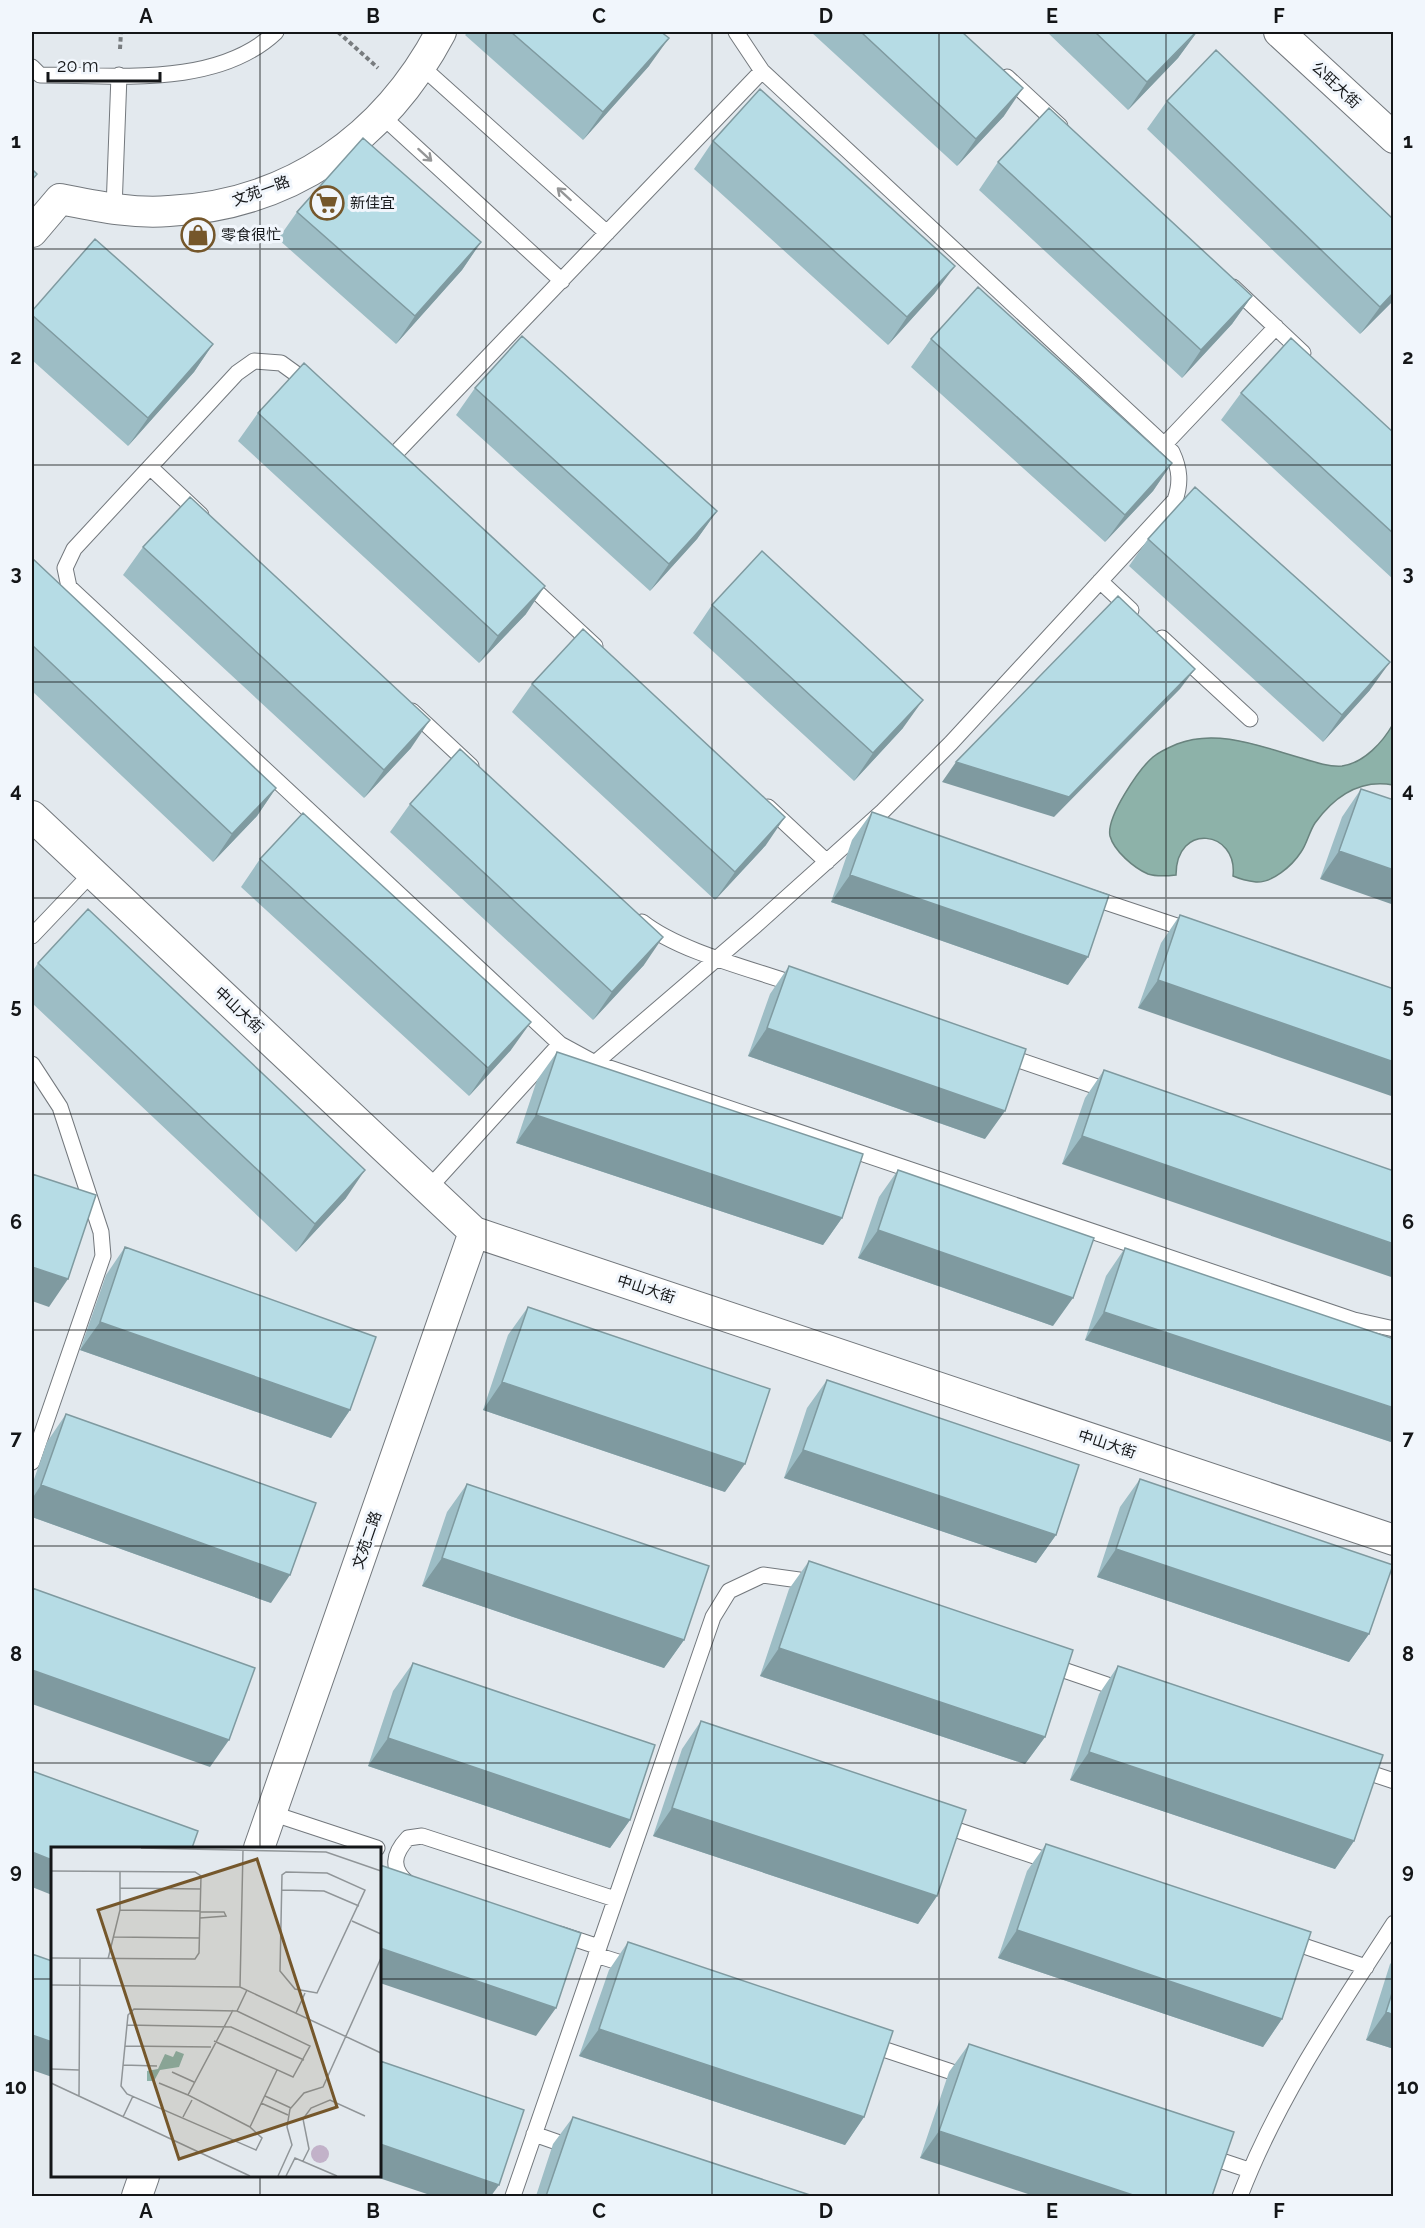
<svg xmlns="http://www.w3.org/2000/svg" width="1425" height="2228" viewBox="0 0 1425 2228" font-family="Raleway,'Noto Sans SC',sans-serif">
  <rect width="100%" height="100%" fill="#e3e9ee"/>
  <path fill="#8db2a9" stroke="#69837e" stroke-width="1.5" d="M1393 724V785C1360 779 1334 797 1315 823 1309 832 1307 844 1301 852 1292 866 1272 883 1256 882 1248 881 1240 879 1233 876 1238 830 1176 822 1176 875 1167 876 1157 877 1148 874 1134 868 1114 851 1110 836 1106 817 1139 769 1153 757 1159 752 1170 747 1177 744 1217 728 1262 747 1301 758 1314 762 1329 767 1342 766 1364 763 1383 742 1393 724Z"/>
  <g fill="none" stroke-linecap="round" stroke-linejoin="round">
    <g stroke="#73787d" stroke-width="17">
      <path id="lane" d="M421 66 607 233
        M32 67 40 75C115 75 217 88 276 32
        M1007 77 1060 126
        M382 116 562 281
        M114 209 119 75
        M1233 287 1303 353
        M310 384 281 363 254 361 237 373 74 549 65 568 69 587 560 1044 595 1063 1354 1320 1394 1329
        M1164 445 1276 327
        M392 457 762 71 736 32
        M150 467 201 515
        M525 581 595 646
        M1100 581 1131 610
        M1162 638 1250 719
        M412 711 471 766
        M768 807 827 862
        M1090 897 1192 931
        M642 922C680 952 752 969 800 986
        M32 936 92 873
        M1004 1055 1112 1092
        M595 1063 756 925 883 811 951 743 1175 500C1181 483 1180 469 1172 452L762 71
        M32 1064 60 1107 101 1232 103 1256 32 1462
        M429 1188 560 1044
        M1049 1665 1125 1691
        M1358 1769 1394 1781
        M271 1813 377 1848
        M942 1825 1055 1863
        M409 1884C390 1869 393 1854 408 1838L422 1836 615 1899
        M560 1934 599 1947
        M1289 1941 1366 1967
        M596 1955 634 1967
        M868 2044 967 2077
        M534 2134 574 2148
        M1207 2156 1249 2170
        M513 2196 713 1617 729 1591 763 1575 799 1580 815 1586
        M1240 2196C1277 2099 1337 2011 1394 1923"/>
    </g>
    <g stroke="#73787d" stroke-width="32">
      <path id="street" d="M1279 32 1394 138
        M32 232 60 199C96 206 132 214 169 211 290 205 385 138 441 32
        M32 816 474 1232 1394 1540
        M259 1848 474 1232
        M137 2196 144 2176"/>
    </g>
    <path stroke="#787c7f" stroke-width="4" stroke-dasharray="4.5 3" stroke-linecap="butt" d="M338 32 378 68
      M120 49 121 32"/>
    <use href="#lane" stroke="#fff" stroke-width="15"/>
    <use href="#street" stroke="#fff" stroke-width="30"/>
  </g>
  <path fill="#9dbdc5" d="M468 32H661L649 66 583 140 465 35Z
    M811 32H962L1004 116 957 166Z
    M1047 32H1197L1178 58 1128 110Z
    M1167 101 1394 220V300L1360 334 1147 129Z
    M713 141 935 293 888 345 694 169Z
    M998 162 1252 296 1232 324 1182 378 979 190Z
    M297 212 481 242 462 270 396 344 278 239Z
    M32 311 213 344 194 372 128 446 32 360Z
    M931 339 1172 463 1153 491 1105 542 911 367Z
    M475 388 717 511 697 539 650 591 456 415Z
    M1241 393 1394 433V580L1221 420Z
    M258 413 526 614 479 663 238 441Z
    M1148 539 1370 690 1323 742 1129 566Z
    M143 547 411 748 364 798 123 575Z
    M32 558 276 788 257 816 213 862 32 691Z
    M712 605 903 728 854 781 693 633Z
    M532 684 766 845 715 900 512 712Z
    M1361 789 1394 800 1320 879 1342 817Z
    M410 804 644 965 593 1020 390 832Z
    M872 812 1068 985 831 902 852 840Z
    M260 859 511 1050 469 1096 241 887Z
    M1180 915 1394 989 1138 1008 1161 943Z
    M38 963 346 1198 296 1252 32 1003V972Z
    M789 966 985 1139 748 1056 770 994Z
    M557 1052 842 1218 823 1245 516 1143 537 1080Z
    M1104 1070 1394 1171 1062 1164 1085 1098Z
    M898 1170 1053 1326 858 1258 879 1197Z
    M125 1247 350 1410 331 1438 80 1350 106 1275Z
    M1125 1248 1394 1339V1438L1391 1442 1085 1340 1106 1276Z
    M528 1307 725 1492 483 1410 508 1335Z
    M827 1380 1056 1535 1036 1563 784 1478 807 1408Z
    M66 1414 271 1603 32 1517V1485L47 1442Z
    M1140 1479 1369 1634 1349 1662 1097 1577 1120 1507Z
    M467 1484 684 1640 664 1668 422 1586 447 1512Z
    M809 1561 1045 1737 1025 1764 760 1676 789 1589Z
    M413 1663 630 1820 610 1848 368 1766 393 1691Z
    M1118 1666 1354 1841 1335 1869 1070 1780 1099 1694Z
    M701 1721 937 1896 918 1924 653 1836 682 1749Z
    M1046 1844 1282 2019 1263 2047 998 1958 1027 1871Z
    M628 1942 864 2117 845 2145 579 2056 609 1970Z
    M1394 1960V2049L1366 2040 1390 1964Z
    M969 2044 1234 2132 920 2158 949 2072Z
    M573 2117 813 2196H536L553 2144Z"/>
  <path fill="#7f9aa0" d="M1197 32 1178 58 1128 110 1147 82Z
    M669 38 649 66 583 140 603 112Z
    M1023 88 1004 116 957 166 976 139Z
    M481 242 462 270 396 344 415 316Z
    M955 266 935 293 888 345 907 317Z
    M1394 292V300L1360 334 1380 307Z
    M1252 296 1232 324 1182 378 1201 350Z
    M213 344 194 372 128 446 148 418Z
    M1172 463 1153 491 1105 542 1125 515Z
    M717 511 697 539 650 591 669 564Z
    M545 586 526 614 479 663 498 636Z
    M1390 662 1370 690 1323 742 1342 715Z
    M1195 669 1180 689 1054 817 942 782 956 762Z
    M923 700 903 728 854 781 873 753Z
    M430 720 411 748 364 798 384 770Z
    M276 788 257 816 213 862 232 834Z
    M785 817 766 845 715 900 735 872Z
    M1339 851 1394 870V905L1320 879Z
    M850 875 1088 957 1068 985 831 902Z
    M663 937 644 965 593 1020 612 992Z
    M1158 980 1394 1062V1097L1138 1008Z
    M531 1022 511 1050 469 1096 488 1068Z
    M767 1028 1005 1111 985 1139 748 1056Z
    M536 1115 842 1218 823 1245 516 1143Z
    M1082 1136 1394 1244V1278L1062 1164Z
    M365 1170 346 1198 296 1252 315 1224Z
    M878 1230 1073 1298 1053 1326 858 1258Z
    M32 1267 68 1279 49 1307 32 1301Z
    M1104 1312 1394 1408V1438L1391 1442 1085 1340Z
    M100 1322 350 1410 331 1438 80 1350Z
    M502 1382 745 1464 725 1492 483 1410Z
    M803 1450 1056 1535 1036 1563 784 1478Z
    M41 1485 290 1575 271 1603 32 1517V1499Z
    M1116 1549 1369 1634 1349 1662 1097 1577Z
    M442 1558 684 1640 664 1668 422 1586Z
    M779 1648 1045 1737 1025 1764 760 1676Z
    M32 1670 229 1740 210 1767 32 1704Z
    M388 1738 630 1820 610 1848 368 1766Z
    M1089 1752 1354 1841 1335 1869 1070 1780Z
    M672 1808 937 1896 918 1924 653 1836Z
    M32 1852 52 1860V1895L32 1887Z
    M1017 1930 1282 2019 1263 2047 998 1958Z
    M380 1948 556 2008 536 2036 380 1983Z
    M1386 2012 1394 2015V2049L1366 2040Z
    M599 2029 864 2117 845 2145 579 2056Z
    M32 2035 52 2042V2077L32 2070Z
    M939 2131 1136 2196H1034L920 2158Z
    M380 2144 499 2185 491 2196H433L370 2175H380Z"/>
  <path fill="#b6dce5" stroke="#7f9aa0" stroke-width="1.5" d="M511 32H661L669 38 603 112Z
    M861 32H962L1023 88 976 139Z
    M1095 32H1196L1147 82Z
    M1216 50 1394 220V292L1380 307 1167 101Z
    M760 89 955 266 907 317 713 141Z
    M1049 108 1252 296 1201 350 998 162Z
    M363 138 481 242 415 316 297 212Z
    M32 169 37 174 32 180Z
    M95 239 213 344 148 418 32 315V311Z
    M978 287 1172 463 1125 515 931 339Z
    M522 336 717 511 669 564 475 388Z
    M1291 338 1394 433V534L1241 393Z
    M304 363 545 586 498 636 258 413Z
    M1195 487 1390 662 1342 715 1148 539Z
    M190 497 430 720 384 770 143 547Z
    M762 551 923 700 873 753 712 605Z
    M32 558 276 788 232 834 32 645Z
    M1118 596 1195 669 1069 797 956 762Z
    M583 629 785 817 735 872 532 684Z
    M460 749 663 937 612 992 410 804Z
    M1361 789 1394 800V870L1339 851Z
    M872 812 1109 895 1088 957 850 875Z
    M303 813 531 1022 488 1068 260 859Z
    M88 909 365 1170 315 1224 38 963Z
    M1180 915 1394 989V1062L1158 980Z
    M789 966 1026 1049 1005 1111 767 1028Z
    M557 1052 863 1154 842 1218 536 1115Z
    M1104 1070 1394 1171V1244L1082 1136Z
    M898 1170 1094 1238 1073 1298 878 1230Z
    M32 1174 96 1195 68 1279 32 1267Z
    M125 1247 376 1337 350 1410 100 1322Z
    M1125 1248 1394 1339V1408L1104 1312Z
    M528 1307 770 1389 745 1464 502 1382Z
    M827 1380 1079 1465 1056 1535 803 1450Z
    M66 1414 316 1503 290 1575 41 1485Z
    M1140 1479 1393 1565 1369 1634 1116 1549Z
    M467 1484 709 1566 684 1640 442 1558Z
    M809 1561 1073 1650 1045 1737 779 1648Z
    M32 1588 255 1668 229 1740 32 1670Z
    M413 1663 655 1745 630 1820 388 1738Z
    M1118 1666 1383 1755 1354 1841 1089 1752Z
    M701 1721 966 1810 937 1896 672 1808Z
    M32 1771 198 1831 192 1848H52V1860L32 1852Z
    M1046 1844 1311 1932 1282 2019 1017 1930Z
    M380 1865 581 1933 556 2008 380 1948Z
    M628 1942 893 2031 864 2117 599 2029Z
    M32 1954 52 1961V2042L32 2035Z
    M1394 1987V2015L1386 2012Z
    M969 2044 1234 2132 1212 2196H1136L939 2131Z
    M380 2061 524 2110 499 2185 380 2144Z
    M573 2117 813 2196H546Z"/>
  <defs><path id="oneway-shaft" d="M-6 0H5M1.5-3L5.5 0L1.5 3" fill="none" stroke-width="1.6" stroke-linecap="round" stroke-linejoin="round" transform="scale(1.5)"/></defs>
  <g stroke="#959697">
    <use href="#oneway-shaft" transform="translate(425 155) rotate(42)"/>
    <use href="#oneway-shaft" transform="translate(564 194) rotate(-138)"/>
  </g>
  <path fill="none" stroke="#141618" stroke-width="1.5" stroke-opacity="0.55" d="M260 32V1848M486 32V2196M712 32V2196M939 32V2196M1166 32V2196M32 249H1394M32 465H1394M32 682H1394M32 898H1394M32 1114H1394M32 1330H1394M32 1546H1394M32 1763H1394M32 1979H52M380 1979H1394M260 2176V2196"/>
  <defs>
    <g id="supermarket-ring" transform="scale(1.725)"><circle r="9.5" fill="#f1f6fc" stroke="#75572b" stroke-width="1.5"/><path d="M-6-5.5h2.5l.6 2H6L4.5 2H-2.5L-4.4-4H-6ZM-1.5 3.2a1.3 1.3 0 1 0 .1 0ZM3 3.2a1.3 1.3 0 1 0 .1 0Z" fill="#75572b"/></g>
    <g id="shop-ring" transform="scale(1.725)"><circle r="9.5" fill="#f1f6fc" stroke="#75572b" stroke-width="1.5"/><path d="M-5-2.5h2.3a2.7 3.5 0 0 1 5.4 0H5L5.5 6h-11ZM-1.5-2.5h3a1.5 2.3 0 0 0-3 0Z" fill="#75572b"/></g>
  </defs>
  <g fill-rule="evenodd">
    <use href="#supermarket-ring" x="327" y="203"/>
    <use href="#shop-ring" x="198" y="235"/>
  </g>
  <g text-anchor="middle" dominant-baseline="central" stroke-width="6" stroke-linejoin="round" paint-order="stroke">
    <g font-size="15" fill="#141618" stroke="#f1f6fc">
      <text transform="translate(1336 85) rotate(43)">公旺大街</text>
      <text transform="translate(261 191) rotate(-20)">文苑一路</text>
      <text transform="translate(239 1010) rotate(43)">中山大街</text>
      <text transform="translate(646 1289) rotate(18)">中山大街</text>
      <text transform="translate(1107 1444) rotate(18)">中山大街</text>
      <text transform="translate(367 1540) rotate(-71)">文苑二路</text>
    </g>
    <g font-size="15" fill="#141618" stroke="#f1f6fc" text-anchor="start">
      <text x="350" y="203">新佳宜</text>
      <text x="221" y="235">零食很忙</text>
    </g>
  </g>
  <g transform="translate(51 1847)">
    <rect width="330" height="330" fill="#e3e9ee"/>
    <path d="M260 307a9 9 0 1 1 18 0a9 9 0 1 1-18 0Z" fill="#c2b2c9"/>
    <path d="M125 204 133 207 128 220 109 223 103 234H96V224L107 222 114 207 122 210Z" fill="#8db2a9"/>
    <path fill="none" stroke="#909598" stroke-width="1.5" d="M90 1 275 5 330 24M0 24 144 25 150 29 148 106 144 112 0 111M235 25 276 26 314 43 266 146 244 142 229 124 231 28ZM69 41 150 42M231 43 273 44 308 59M69 63 149 64M149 71 175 69 173 65H149M301 74 330 87M63 90 149 91M57 112 69 63V24M0 138 189 140 330 206M189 140 192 3M182 163 137 248 199 280M186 164 196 143M245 166 254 146M76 178 180 180 253 213M163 194 242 230 259 199 186 164 83 162 77 168 70 239 76 247 205 303 211 291 199 280 226 223M74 199 160 200M72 218 106 219M0 222 28 223M121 225 143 235M0 236 199 329M108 236 137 248M28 249 29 112M214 249 240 261M210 256 237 268M72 270 82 249M132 270 141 253M252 314 258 302 252 272 260 261 279 253 314 269M227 329 241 298 236 280 239 262 253 246 272 240 330 111M235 329 244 311 286 329"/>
    <path fill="#75572b" fill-opacity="0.15" stroke="#75572b" stroke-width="3" d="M206 12 286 260 128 312 47 63Z"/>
    <rect width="330" height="330" fill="none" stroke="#141618" stroke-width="3"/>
  </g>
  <rect width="1425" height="2228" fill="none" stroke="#f1f6fc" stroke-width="66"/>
  <path d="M48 72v9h112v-9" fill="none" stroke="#141618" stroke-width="3"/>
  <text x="57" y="72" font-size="18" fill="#141618" stroke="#f1f6fc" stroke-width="4.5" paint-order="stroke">20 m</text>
  <rect x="33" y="33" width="1359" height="2162" fill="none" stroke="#141618" stroke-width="2"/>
  <g font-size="20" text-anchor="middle" font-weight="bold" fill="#141618">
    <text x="146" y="23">A</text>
    <text x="373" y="23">B</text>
    <text x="599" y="23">C</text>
    <text x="826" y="23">D</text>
    <text x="1052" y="23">E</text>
    <text x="1279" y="23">F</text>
    <text x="16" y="148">1</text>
    <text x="1408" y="148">1</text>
    <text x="16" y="364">2</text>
    <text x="1408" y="364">2</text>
    <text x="16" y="580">3</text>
    <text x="1408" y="580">3</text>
    <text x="16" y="797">4</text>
    <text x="1408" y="797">4</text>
    <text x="16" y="1013">5</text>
    <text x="1408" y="1013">5</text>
    <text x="16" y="1229">6</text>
    <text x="1408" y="1229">6</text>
    <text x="16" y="1445">7</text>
    <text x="1408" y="1445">7</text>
    <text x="16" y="1661">8</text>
    <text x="1408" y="1661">8</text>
    <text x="16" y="1878">9</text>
    <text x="1408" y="1878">9</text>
    <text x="16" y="2094">10</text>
    <text x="1408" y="2094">10</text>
    <text x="146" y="2218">A</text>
    <text x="373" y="2218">B</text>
    <text x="599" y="2218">C</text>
    <text x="826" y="2218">D</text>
    <text x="1052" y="2218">E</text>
    <text x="1279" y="2218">F</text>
  </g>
</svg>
